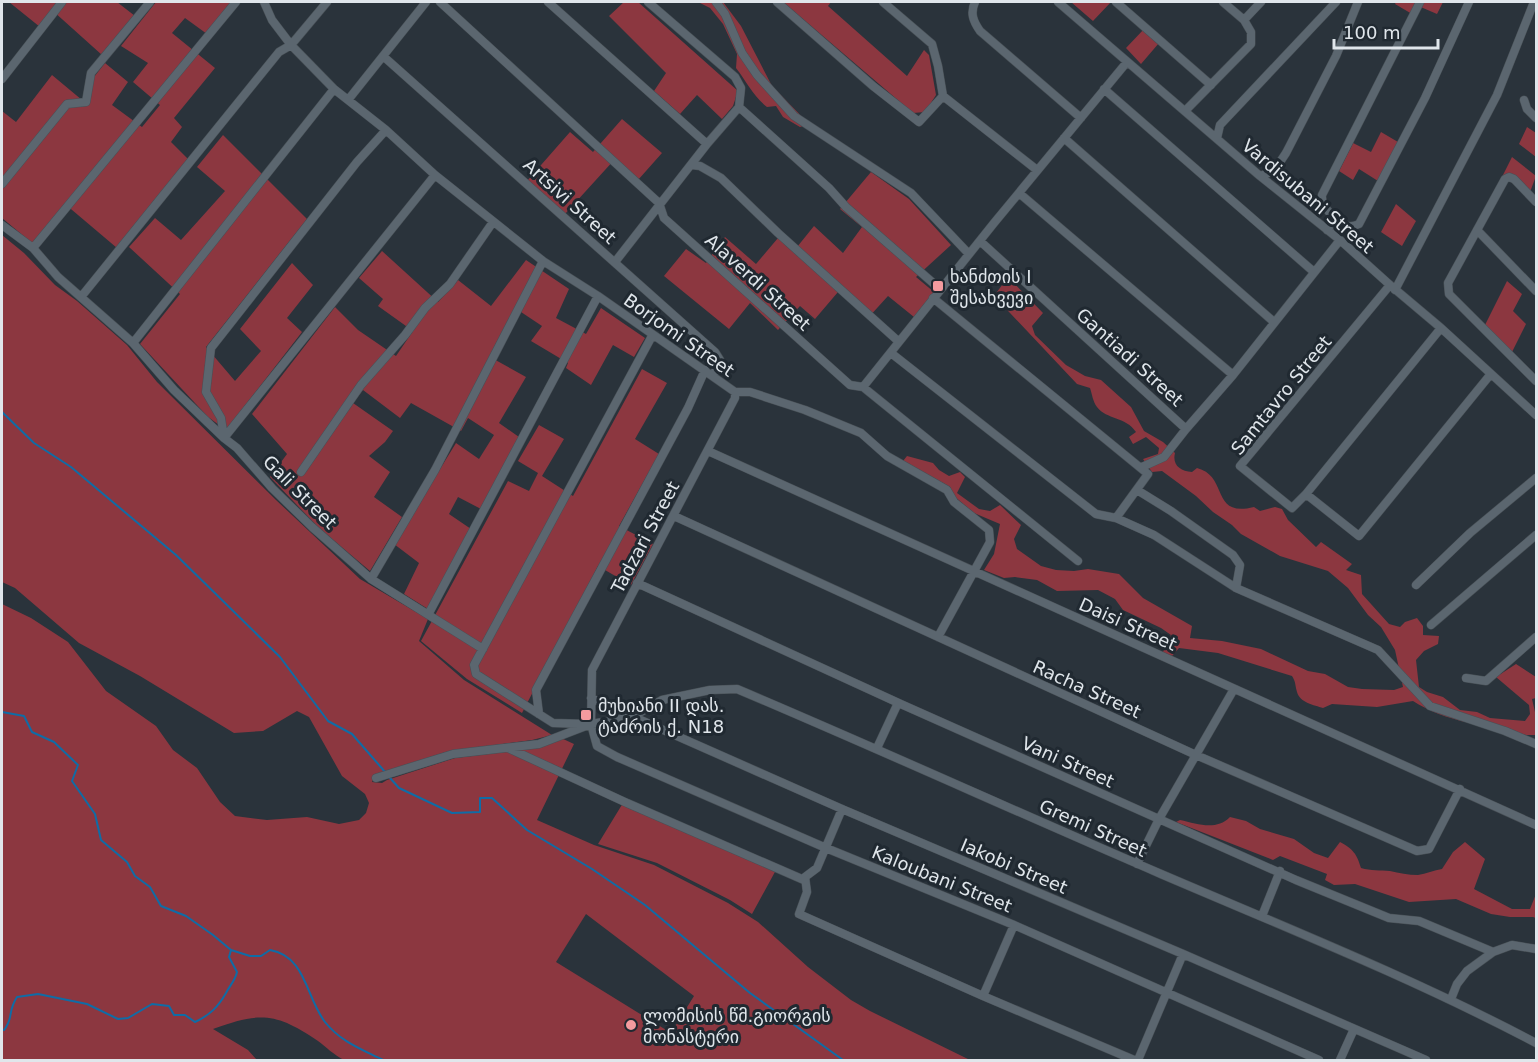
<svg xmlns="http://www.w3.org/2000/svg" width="1538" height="1062" viewBox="0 0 1538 1062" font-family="'DejaVu Sans','Noto Sans Georgian',sans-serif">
  <rect width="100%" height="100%" fill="#2a333b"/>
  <path fill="#8c3740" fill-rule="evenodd" d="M9 2H117L135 16 102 55 53 11 40 27Z
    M156 2H229L232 4 207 34 185 18 172 33 215 68 174 118 182 127 171 142 190 161 117 248 65 204 32 243 2 218V111L16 122 52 75 88 105 94 77 105 63 128 82 112 105 142 127 160 105 133 82 148 63 121 46Z
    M624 2H638L738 91 733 106 722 119 697 95 680 114 654 91 666 73 609 16Z
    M698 2H723L741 26 772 86 809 124 800 127 783 117 776 106 767 107C754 97 746 81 736 68L737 54 723 24 710 8Z
    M783 2H831L828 6 907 76 924 50 929 55 936 95 925 112 913 113Z
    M1071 2H1111L1093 21Z
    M1396 2H1443L1437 14 1416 5 1412 14 1395 4Z
    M1144 29 1159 43 1141 64 1126 48Z
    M622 119 662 153 638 180 615 159 565 214 527 181 570 132 593 152Z
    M1527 127 1536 133V157L1519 144Z
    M1381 132 1398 142 1378 181 1359 169 1353 180 1339 171 1353 143 1371 152Z
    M223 135 307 219 206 347 235 381 261 351 240 329 292 263 313 285 287 318 302 332 226 430 208 417 140 344 180 294 129 247 155 218 181 240 225 191 197 167Z
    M1512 157 1536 176 1530 192 1514 175 1502 177Z
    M871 172 909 199 951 245 916 277 934 292 914 317 888 296 868 318 838 292 815 319 800 306 778 330 750 303 729 329 664 276 686 249 706 263 725 237 756 264 778 238 793 252 814 226 843 253 862 227 840 209Z
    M1396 204 1416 221 1402 246 1381 232Z
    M2 235 24 253 55 285 77 301 127 345 157 382 276 500 360 579 428 619 419 641 464 680 552 735 532 740 446 752 375 775 372 782 382 783 387 780 455 758 538 748 561 738 574 744 537 820 594 845 654 865 728 903 758 922 808 967 851 1000 870 1011 970 1060H344C334 1055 326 1047 318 1041 276 1012 259 1012 213 1029L248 1050 257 1060H2V604L31 618 68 642 106 691 156 726 173 750 197 768 220 802 235 816 267 820 307 817 339 824 359 820 366 813 369 803 365 794 342 776 309 717 297 711 263 731 234 733 140 676 79 643 15 588 2 582ZM586 914 694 996 671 1033 556 962Z
    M382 251 438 302 458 280 491 306 526 260 569 289 556 318 586 334 601 308 645 338 634 357 613 345 591 385 566 368 568 363 531 341 542 326 515 308 490 357 526 377 499 423 519 437 481 509 458 497 449 514 471 529 428 609 404 594 419 563 394 544 456 443 479 459 494 435 468 418 461 431 411 403 400 418 363 390 353 403 393 431 385 442 369 456 390 472 374 497 402 517 370 571 319 528 270 477 287 454 252 414 335 307 358 330 396 356 413 331 378 306 383 299 359 278Z
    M1008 277 1043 313 1032 326 1035 335 1066 365 1085 376 1101 380 1131 407 1144 431 1163 442 1175 453C1172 465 1180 471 1192 472L1197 468C1229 476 1210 518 1254 507L1260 511 1275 507 1282 509 1288 520 1316 547 1321 542 1352 564 1346 570 1361 575 1362 594 1389 624 1400 627 1405 622 1417 618 1423 626V635L1439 636 1438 644 1424 651 1416 660 1419 687 1427 692 1443 697 1460 710 1477 712 1490 718 1525 721 1530 714 1529 705 1496 677 1516 664 1536 677V698L1532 699 1535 712H1536V735H1526C1488 726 1445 722 1413 701L1377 707 1332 704 1323 708C1314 705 1300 703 1297 692 1295 686 1296 682 1292 676L1218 653 1179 648 1172 656 1163 652 1171 635 1161 628 1123 610 1115 599 1098 590 1057 591 1037 580 1015 577 1004 578 984 570 994 554 1000 524 974 513 955 497 950 487 903 461 907 456 933 463 939 470 949 476 960 472 965 477 957 493 979 509 990 511 1000 505 1021 525 1014 539 1017 549 1041 566 1056 570 1074 571 1088 569 1119 574 1143 598 1192 626 1190 638 1222 641 1261 649 1308 671 1325 674 1348 687 1362 689 1394 690 1403 687 1395 650 1381 627 1368 615 1348 588 1328 571 1280 556 1241 534 1232 525 1213 512 1196 496 1162 471 1152 472 1143 459 1158 454 1159 448 1146 437 1133 444 1129 437 1136 432C1125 416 1107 420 1097 407 1093 402 1092 394 1090 388L1077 384 994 296Z
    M1507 281 1522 294 1513 311 1526 324 1512 352 1485 325Z
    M642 369 667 383 635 439 659 454 619 526 653 544 631 585 598 566 522 713 467 679 421 641 508 481 529 491 538 473 518 461 539 425 564 439 542 476 573 496Z
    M623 803 776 870 752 914 730 900 657 863 598 844Z
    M1230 817 1246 821 1260 829 1294 839 1314 853 1328 858 1340 842C1353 849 1357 854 1361 868 1371 871 1380 870 1390 871 1399 873 1408 875 1418 875 1426 874 1434 870 1442 869L1453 852 1465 842 1485 859 1474 889 1512 909H1530L1536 894V918L1533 917H1510L1491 914 1456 899 1409 902 1355 884 1334 885 1325 880 1327 874 1280 856 1273 860 1176 822 1180 820C1198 824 1216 831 1230 817Z"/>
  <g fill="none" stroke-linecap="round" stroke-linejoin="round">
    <path stroke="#0f6ca6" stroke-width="2" d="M2 412 34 443 71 467 176 555 280 657 328 721 352 734 386 773
      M2 712 24 716 32 732 54 742 78 765 72 781 95 814 101 840 127 862 135 876 150 887 161 906 186 916 213 935 231 950 250 956H261L270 950C306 956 306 998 325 1022 341 1042 361 1049 383 1060
      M390 778 399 788 452 813 480 812V798H492L527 830 592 869 645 905 750 993 843 1060
      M4 1030C14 1018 7 1012 17 997L38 994 87 1004 118 1019 128 1018 152 1004 169 1006 174 1015H185L195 1022C210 1015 218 1007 226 993 230 985 235 981 237 972L229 957 231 950"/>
    <g stroke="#485056" stroke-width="9">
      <path id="minor" d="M264 2 272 20 291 45 334 89 386 130 435 175 543 261 598 296 735 392H750L805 410 861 433 887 456 947 490 954 502 989 530 990 542 938 637
        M440 2 659 203 664 218 850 385 863 387 1078 561
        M548 2 707 144
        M716 2 725 14 742 53 757 75 794 116 911 193 969 254
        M777 2 873 86 919 122 943 96
        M883 2 932 44 938 66 943 96 1037 170
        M975 2C970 13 973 21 980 31L1081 118
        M1058 2 1260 176 1340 240 1390 285 1441 328 1536 415
        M1116 2 1211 85
        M1223 2 1244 20
        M383 56 715 352 720 360 713 376
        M2 79 62 2
        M1104 89 1314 272
        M348 100 426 2
        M1524 100 1527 109 1536 118
        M739 107 829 188 846 207 940 289
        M1185 111 1251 44V32L1244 20 1261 2
        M1064 138 1274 322
        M1217 138 1220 125 1336 2
        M692 165 700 166 721 178 778 233 898 341
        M1260 176 1274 171 1286 153 1336 56 1358 2
        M2 184 67 104 86 102 91 73 150 2
        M1019 193 1233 375
        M1536 202 1514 179 1509 177 1505 179 1448 283 1449 294 1536 381
        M1335 219C1329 211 1321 206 1322 195L1420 2
        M2 225 33 248 58 277 133 343 174 390 224 438 237 448 272 488 312 527 353 563 371 579 483 649
        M1327 230 1335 219C1344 225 1349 229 1359 224L1425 98 1469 2
        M1477 230 1536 291
        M980 241 1186 429 1233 375 1340 240
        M33 248 236 2
        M615 262 707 144 739 107 741 88 735 77 648 2
        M1390 285 1240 466 1292 508 1306 494 1359 536 1490 375
        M1395 290 1497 95 1534 2
        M81 297 279 52 291 45 327 2
        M933 298 1148 474 1116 518
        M133 343 334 89
        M891 353 1096 514 1116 518 1154 535 1236 588 1378 650 1430 706 1505 731 1536 744
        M863 387 994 223 1127 62
        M735 392V398L592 670 591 724 597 746 617 757 826 848 1014 925 1319 1060
        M224 437 221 418 206 392 211 348 357 162 386 130
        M224 438 435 175
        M708 451 1536 825
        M1142 467 1164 457 1186 429
        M301 472 361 385 405 335 425 308 450 284 493 222
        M1137 490 1171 511 1233 555 1240 565 1236 588
        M1306 494 1441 328
        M674 516 1196 755 1417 851 1429 849 1460 789
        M371 579 435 470 543 261
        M637 583 903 705 1296 880 1389 918 1419 921 1493 952
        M1416 585 1470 533 1536 478
        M429 613 598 296
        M1431 625 1536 535
        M1466 678 1486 681 1536 637
        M591 698 842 809 1183 954 1426 1060
        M539 714 536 690 688 408 705 370
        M587 724 553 723 476 674 474 665 652 336
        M508 748 627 803 804 880
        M877 748 898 703
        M376 778 453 754 539 744 591 724 632 717 662 700 710 690 737 689C879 749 1019 813 1161 874 1287 928 1415 979 1536 1043
        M842 809 817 868 805 877 807 892 799 914 983 996 1134 1060
        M1137 864 1159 819 1234 689
        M1262 916 1280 871
        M983 996 1014 925
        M1451 999 1457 984 1467 971 1493 952 1512 945 1536 949
        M1138 1060 1183 954
        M1340 1060 1354 1029"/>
    </g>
    <use href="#minor" stroke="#5b666f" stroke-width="8"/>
  </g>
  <g fill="#f49b9f" stroke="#202931" stroke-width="2">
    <rect x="932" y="280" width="12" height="12" rx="3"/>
    <rect x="580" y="709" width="12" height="12" rx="3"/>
    <circle cx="631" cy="1025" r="6"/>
  </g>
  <g text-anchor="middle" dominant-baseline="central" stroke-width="6" stroke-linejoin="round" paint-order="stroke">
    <g font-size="18" fill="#e0e6eb" stroke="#202931">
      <text transform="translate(1308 196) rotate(40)">Vardisubani Street</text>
      <text transform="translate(570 201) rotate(42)">Artsivi Street</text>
      <text transform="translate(758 282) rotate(42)">Alaverdi Street</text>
      <text transform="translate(679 335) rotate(35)">Borjomi Street</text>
      <text transform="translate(1130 357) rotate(42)">Gantiadi Street</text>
      <text transform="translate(1281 395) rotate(-51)">Samtavro Street</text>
      <text transform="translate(300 492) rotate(45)">Gali Street</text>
      <text transform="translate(645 537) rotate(-62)">Tadzari Street</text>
      <text transform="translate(1128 624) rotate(24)">Daisi Street</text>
      <text transform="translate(1087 689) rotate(24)">Racha Street</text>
      <text transform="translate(1068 762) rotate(24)">Vani Street</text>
      <text transform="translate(1093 828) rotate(24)">Gremi Street</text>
      <text transform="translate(1014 866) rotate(23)">Iakobi Street</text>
      <text transform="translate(942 879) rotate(22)">Kaloubani Street</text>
    </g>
    <g font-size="18" fill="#e0e6eb" stroke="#202931" text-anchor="start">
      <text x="950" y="276">ხანძთის I<tspan x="950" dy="21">შესახვევი</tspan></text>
      <text x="598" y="705">მუხიანი II დას.<tspan x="598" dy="21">ტაძრის ქ. N18</tspan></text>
      <text x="643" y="1015">ლომისის წმ.გიორგის<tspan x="643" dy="21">მონასტერი</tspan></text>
    </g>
  </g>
  <rect width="1538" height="1062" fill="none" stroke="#e0e6eb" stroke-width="6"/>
  <path d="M1334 39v9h104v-9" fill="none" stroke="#e0e6eb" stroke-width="3"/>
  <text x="1343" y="39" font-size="18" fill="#e0e6eb" stroke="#202931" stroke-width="4.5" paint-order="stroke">100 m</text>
</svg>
